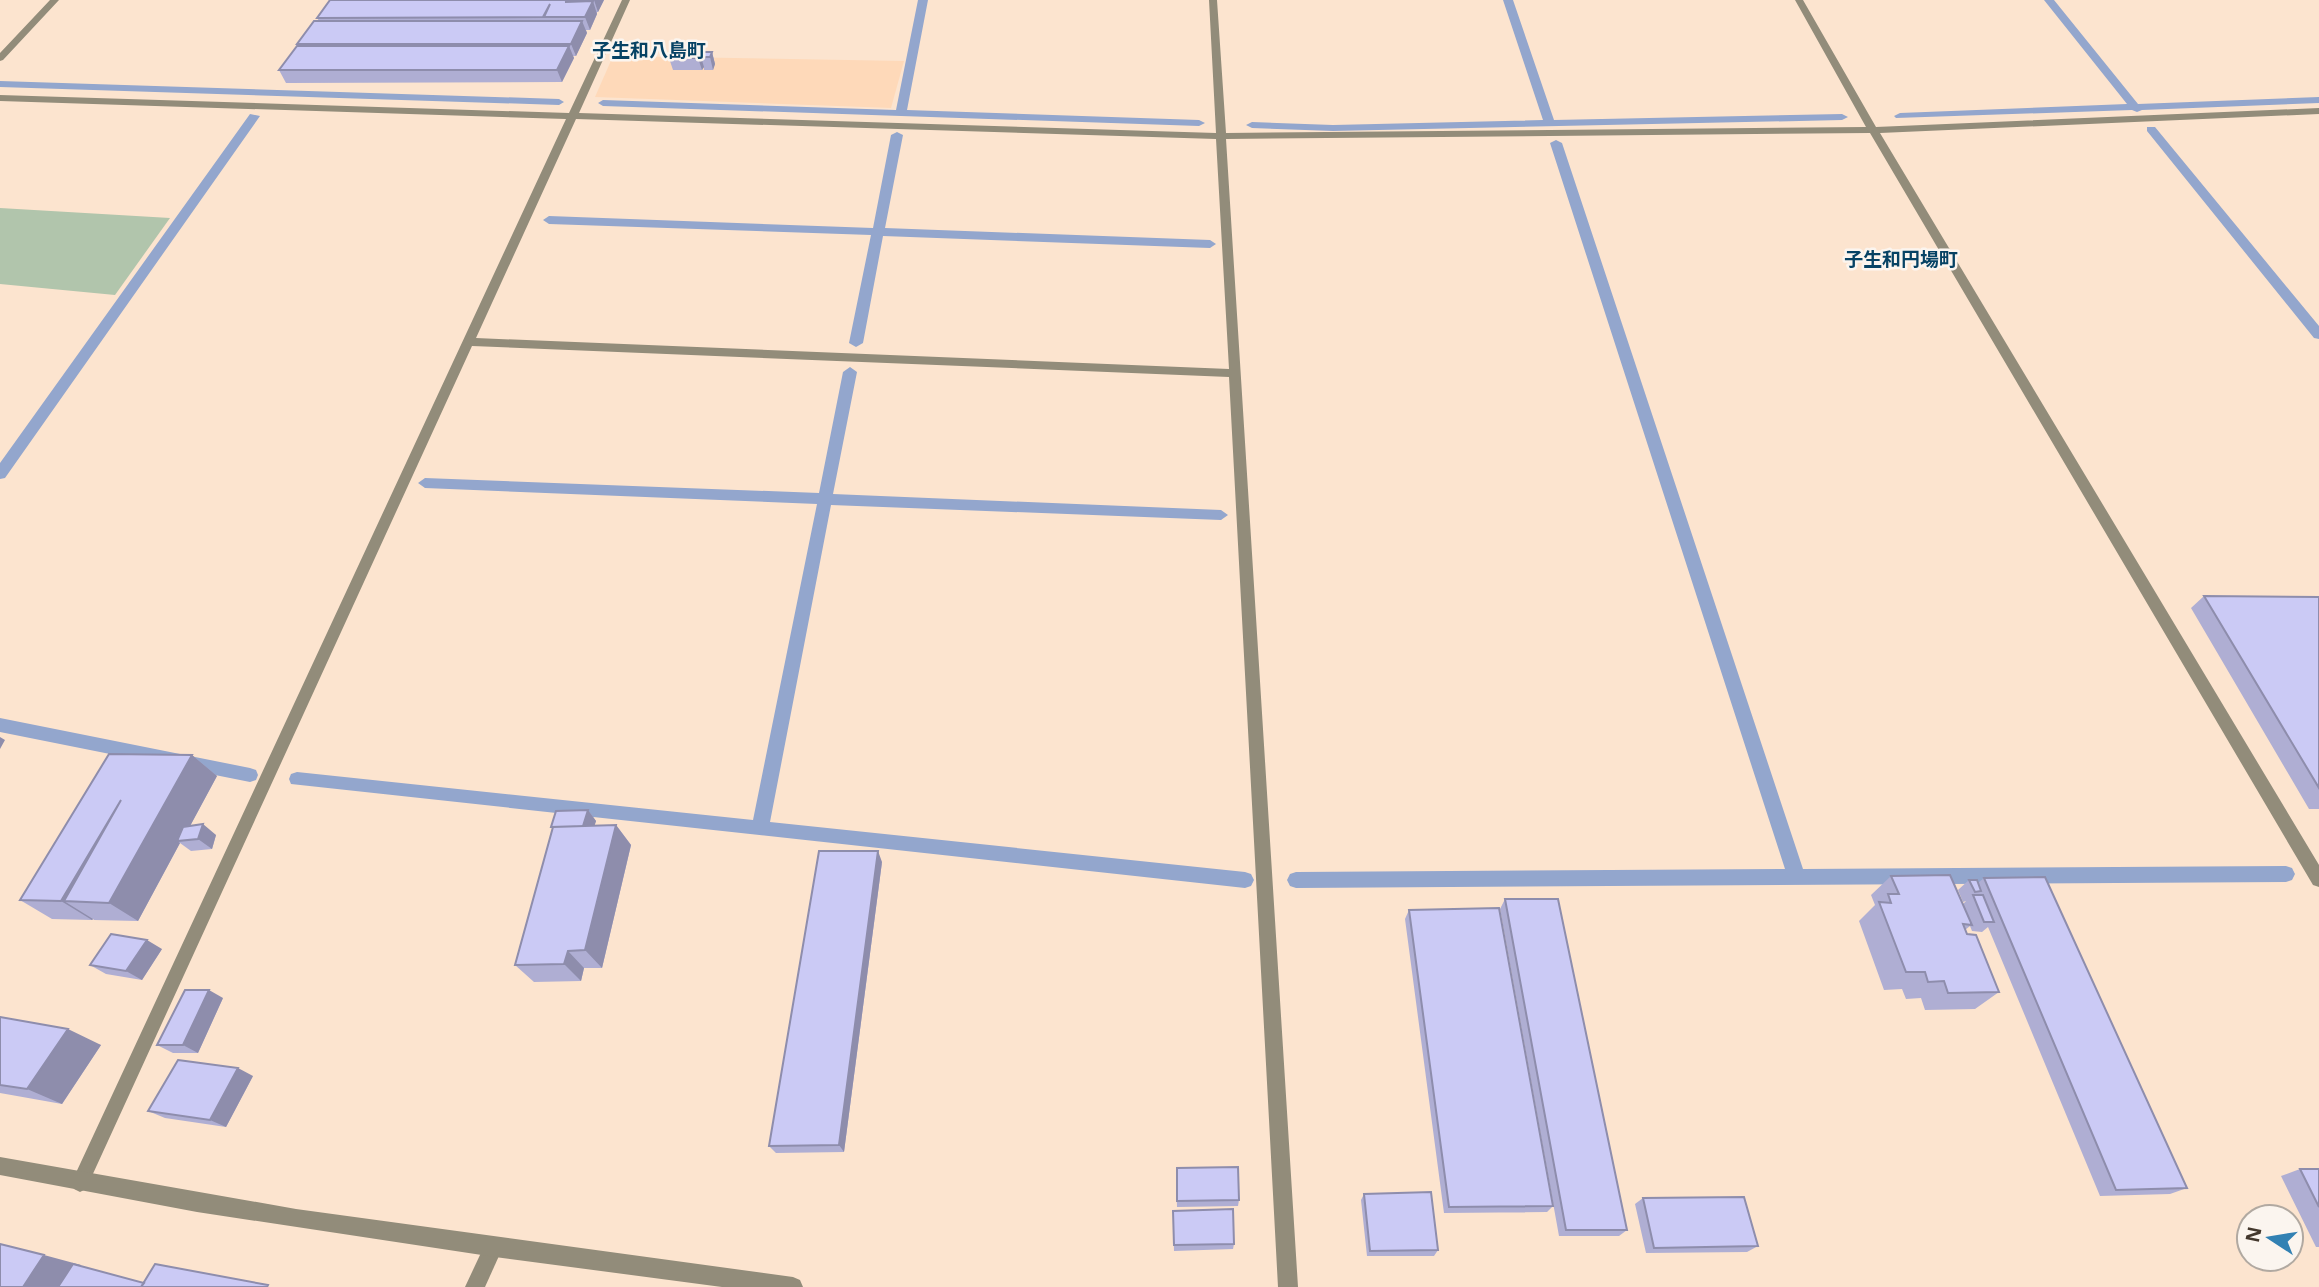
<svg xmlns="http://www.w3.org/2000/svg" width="2319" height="1287" viewBox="0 0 2319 1287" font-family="'Open Sans','Noto Sans JP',sans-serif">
  <rect width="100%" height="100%" fill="#fce4cf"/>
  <path fill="#fed9b9" d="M613 56 904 61 891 108 595 97Z"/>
  <path fill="#b1c5ac" d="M0 208 170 218 115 295 0 284Z"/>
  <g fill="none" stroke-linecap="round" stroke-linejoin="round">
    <path fill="#93a6cd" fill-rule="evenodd" d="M918 0H928L907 110 1199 120 1205 123 1199 126 603 106 598 103 603 100 896 110Z
      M1503 0H1513L1554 120 1842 114 1848 117 1842 120 1333 131 1252 128 1246 125 1252 122 1333 125 1543 120Z
      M2044 0H2054L2138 104 2319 97V103L2142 110 2137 112 2132 110 1896 118 1894 116 1900 113 2127 104Z
      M0 81 559 99 564 102 559 105 0 87Z
      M250 114 260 116 5 478 0 479V463Z
      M2147 127H2155L2319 326V339L2314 338 2147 131Z
      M897 132 903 135 885 228 1210 240 1216 244 1210 248 883 236 863 343 856 347 849 343 871 235 549 224 543 220 549 216 873 228 891 135Z
      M1556 140 1562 143 1803 869 2286 866 2292 868 2295 874 2292 880 2286 882 1296 888 1290 886 1287 880 1290 874 1296 872 1785 869 1550 143Z
      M850 367 857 372 833 494 1221 510 1228 515 1221 520 831 505 770 822 1245 872 1251 874 1254 880 1251 886 1245 888 291 784 289 779 291 774 297 772 753 820 817 504 425 488 418 483 425 478 819 493 843 372Z
      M0 718 250 768 256 770 258 775 256 780 250 782 0 732Z"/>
    <path fill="#928c7a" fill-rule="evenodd" d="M494 1238 501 1240 503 1247 485 1287H465L487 1240Z"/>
    <path fill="#928c7a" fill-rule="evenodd" d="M50 0H59L3 60 0 61V53Z
      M622 0H630L579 113 1216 133 1209 0H1217L1226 133 1866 127 1795 0H1803L1876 127 2319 108V114L1880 133 2319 865V887L2313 885 1870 133 1226 139 1298 1287H1278L1229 377 472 346 86 1189 80 1192 74 1189 71 1183 74 1177 566 119 0 101V95L569 113ZM576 119 1216 139 1229 369 476 338Z"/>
    <path fill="#928c7a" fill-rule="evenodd" d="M0 1157 296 1209 793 1277 800 1280 803 1287H722L495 1257 197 1212 0 1175Z"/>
  </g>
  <path fill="#afaed3" d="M330 0H604L598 12H597V14L590 30H586L587 33 576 56H573L574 58 562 82 286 83 279 70 299 46 297 44 319 21 317 18Z
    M701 52 702 54 712 52 715 64 713 70H704V67L702 70H673L669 58Z
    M2204 596 2319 597V809H2309L2191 608Z
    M192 755 217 776 190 826 216 835 212 849 191 851 180 843 138 921 94 920 93 919 92 920 52 919 20 900Z
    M588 810 596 821 594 826 616 825 631 845 602 968H584L581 981 534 982 515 965 553 829 551 827Z
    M882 862 844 1152 776 1153 769 1146Z
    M1891 876 1963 904 1966 901 1963 902 1958 890 1969 880 1978 883 1984 878 2187 1188 2170 1194 2100 1196 1988 927 1982 932 1972 931 1970 926 1965 930 1999 992 1975 1009 1925 1010 1921 998 1906 999 1902 989 1884 990 1859 921 1875 905 1871 895Z
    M1505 899 1627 1230 1619 1236H1559L1500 909Z
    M1409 910 1553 1206 1547 1212 1444 1213 1405 919Z
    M162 949 142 980 106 974 90 965Z
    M223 998 198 1053H173L157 1045Z
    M0 1017 101 1045 62 1104 0 1093Z
    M253 1076 226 1127 165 1118 148 1111Z
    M2300 1169H2319V1247H2316L2281 1176Z
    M1176 1174 1239 1200 1238 1206 1177 1207Z
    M1364 1194 1438 1250 1434 1256H1367L1361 1200Z
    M1643 1198 1758 1246 1747 1252 1646 1253 1635 1204Z
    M1173 1211 1234 1244 1233 1249 1174 1251Z"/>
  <path fill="#8e8dac" d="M594 0H604L598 12Z
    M593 1 597 14 590 30 585 17Z
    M582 21 587 33 576 56 571 44Z
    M569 46 574 58 562 82 557 70Z
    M701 52 702 57H701L704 67 702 70 698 58Z
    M712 52 715 64 713 70 710 57Z
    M0 737 5 740 0 749Z
    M192 755 217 776 182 841H177L180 843 138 921 109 903Z
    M121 800 64 901 93 919 92 920 61 901Z
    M588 810 596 821 591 837 583 826Z
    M203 824 216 835 212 849 198 839Z
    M616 825 631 845 602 968 585 950Z
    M878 851 882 862 844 1152 839 1145Z
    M147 940 162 949 142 980 126 971Z
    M568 951 584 968 581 981 564 964Z
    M209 990 223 998 198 1053 183 1045Z
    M68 1029 101 1045 62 1104 27 1089Z
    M238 1068 253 1076 226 1127 210 1120Z
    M44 1255 81 1265 66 1287H23Z"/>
  <path fill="#cbcaf5" stroke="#8e8dac" stroke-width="2" d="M330 0H590L565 2 593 1 585 17H544L550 4 543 17 317 18Z
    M314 21H582L571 44H297Z
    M297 46H569L557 70H279Z
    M671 52H701L698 58H669Z
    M703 52H712L710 57H701Z
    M2204 596 2319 597V788Z
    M109 754 192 755 109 903 64 901 121 800 61 901 20 900Z
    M588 810 583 826 551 827 556 811Z
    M203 824 198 839 177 841 183 827Z
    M616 825 585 950 568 951 564 964 515 965 553 827Z
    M819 851H878L839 1145 769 1146Z
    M1950 875 1972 925 1963 924 1967 934 1976 935 1999 992 1948 993 1944 981 1928 982 1925 972H1906L1879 902 1891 903 1888 894H1899L1891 876Z
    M2045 877 2187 1188 2116 1190 1984 878Z
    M1969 880H1977L1981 891 1975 892Z
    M1973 895H1983L1994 922H1984Z
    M1505 899H1558L1627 1230H1566Z
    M1499 908 1553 1206 1449 1207 1409 910Z
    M111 934 147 940 126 971 90 965Z
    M185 990H209L183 1045H157Z
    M0 1017 68 1029 27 1089 0 1085Z
    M178 1060 238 1068 210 1120 148 1111Z
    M1238 1167 1239 1200 1177 1201V1168Z
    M2300 1169H2319V1207Z
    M1431 1192 1438 1250 1370 1251 1364 1194Z
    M1744 1197 1758 1246 1654 1248 1643 1198Z
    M1233 1209 1234 1244 1174 1245 1173 1211Z
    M0 1244 44 1255 23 1287H0Z
    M73 1264 144 1283 141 1287H58Z
    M155 1264 268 1285 267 1287H141Z"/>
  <g text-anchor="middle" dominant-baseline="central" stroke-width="5" stroke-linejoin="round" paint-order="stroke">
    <g font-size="19" font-weight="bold" fill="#064264" stroke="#fbf5ef">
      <text x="649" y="50">子生和八島町</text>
      <text x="1901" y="259">子生和円場町</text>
    </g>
  </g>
  <g transform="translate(2270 1238) rotate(282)"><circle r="33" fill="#fbf5ef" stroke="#b1a9a1" stroke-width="2"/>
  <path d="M0-5L12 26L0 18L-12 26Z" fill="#3281b3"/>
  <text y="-10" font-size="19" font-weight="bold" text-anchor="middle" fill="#43382d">N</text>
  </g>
</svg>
